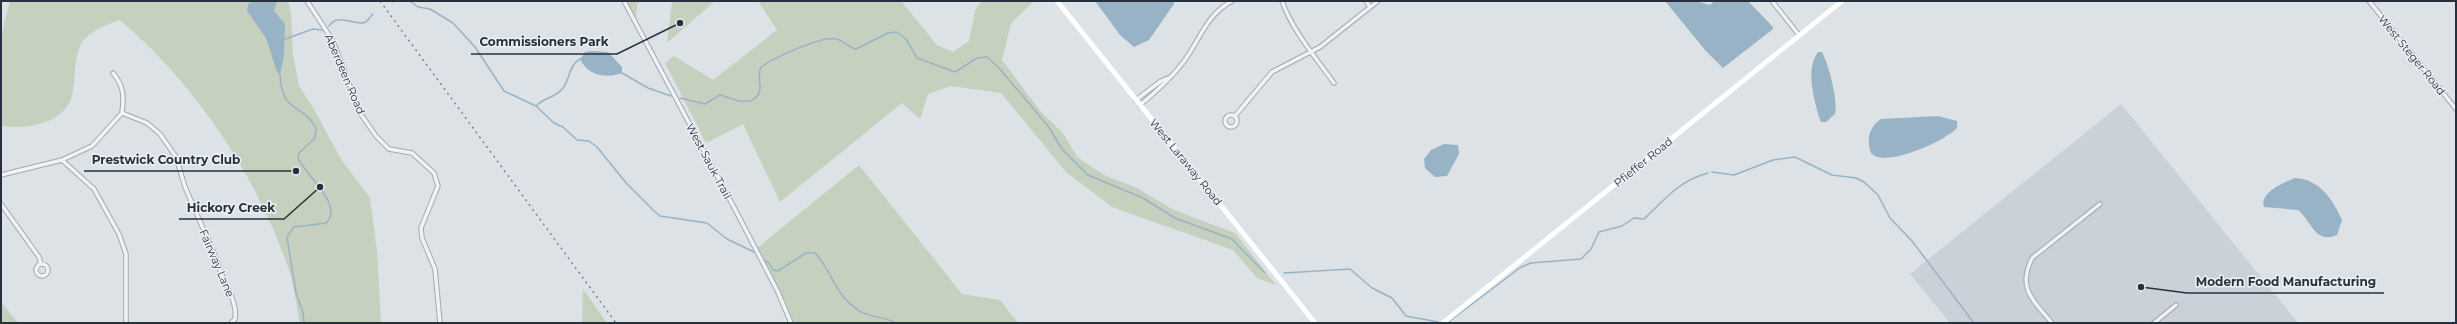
<svg xmlns="http://www.w3.org/2000/svg" width="2457" height="324" viewBox="0 0 2457 324" font-family="Montserrat,sans-serif">
  <rect width="100%" height="100%" fill="#dde2e7"/>
  <path fill="#cbd1d8" d="M2121 104 2298 323H1950L1910 274Z"/>
  <path fill="#c5d0be" d="M10 1H288L291 12 293 54 299 86 314 109 341 159 370 198 377 251 381 323H300C296 305 294 284 288 267 255 173 195 84 120 20 107 24 88 32 81 44 73 59 76 80 72 96 64 124 25 130 1 126V37Z
    M627 1H638L636 18Z
    M672 1H715L667 43Z
    M758 1H901L937 45 953 52 969 41 975 10 982 1H1034L1011 23 1002 60 1041 112 1063 133 1077 157 1104 175 1137 188 1174 210 1235 233 1276 285 1257 278 1233 250 1112 207 1066 172 1001 93 951 86 928 94 920 119 902 103 780 202 743 124 706 143 665 63 674 56 713 80 777 30Z
    M859 165 962 294 1000 300 1018 323H791L756 249Z
    M583 289 607 323H582Z
    M1 302 18 323H1Z"/>
  <path fill="#99b3c6" d="M254 1H277L274 11 285 24 284 55 280 75 277 72 266 38 247 11 248 4Z
    M1095 1H1173L1174 4 1149 40 1134 47 1120 35Z
    M1665 1H1696L1710 5 1714 1H1748L1773 27V29L1723 68 1705 50Z
    M591 51 608 52 622 67V73C606 79 588 76 580 59L585 52Z
    M1818 52H1822C1829 65 1838 100 1835 114L1826 122H1821L1819 117C1814 99 1805 69 1818 52Z
    M1938 116 1957 121V128C1945 141 1884 169 1871 153 1866 140 1869 127 1881 119Z
    M1444 144 1458 145 1459 154 1447 176 1435 177 1425 168 1424 159 1431 150Z
    M2295 178C2320 179 2333 200 2342 220L2337 235C2315 245 2311 220 2298 210L2264 207C2259 192 2285 182 2295 178Z"/>
  <g fill="none" stroke-linecap="round" stroke-linejoin="round">
    <path stroke="#99b3c6" stroke-width="1.5" d="M410 1 418 7 430 9 453 23 475 47 504 91 536 106 554 123 563 127 577 140 589 141 597 147 627 184 653 210 660 216 707 223 727 239 754 252
      M393 2 394 1
      M329 26C337 12 357 27 366 22 368 20 371 16 373 14
      M285 39 313 29 322 30
      M622 73 648 88 671 96
      M280 75C282 115 302 102 316 128L315 138 299 153 298 158C304 174 345 205 326 223L294 227 287 237 296 293 303 312 304 323
      M680 98 705 104 720 95 739 101H750C768 94 755 78 761 67 774 58 822 35 837 39 844 41 849 48 856 49L888 33 897 32 906 39 917 58 955 72 977 58 987 57 999 68 1048 126 1062 149 1088 175 1143 198 1175 218 1232 239 1265 273
      M536 106C544 97 556 98 563 88 570 79 569 65 580 59
      M1712 172 1734 175 1773 160 1795 157 1832 175 1856 178 1864 182 1878 195 1890 218 1912 241 1974 323
      M762 259 769 263 773 270 778 271 806 253H815C832 271 835 295 858 310 869 318 884 316 896 323
      M1284 273 1350 269 1372 288 1392 298 1406 316 1438 322
      M1447 323 1521 267 1531 263 1581 259 1591 249 1599 232 1622 226 1634 218 1644 219C1664 200 1680 180 1708 173"/>
    <g stroke="#a3a9b1" stroke-width="5.5">
      <path id="street" d="M307 1 333 41 360 113 376 136 389 149 412 153 434 173 438 186 421 228 422 238 435 269 440 323
        M624 1 737 213 778 292 791 323
        M1282 1C1292 30 1316 58 1334 83
        M1366 1 1370 7
        M1772 1 1799 35
        M2369 1 2456 109
        M113 73C124 86 124 96 122 113
        M1136 100 1161 81 1168 78
        M1140 105C1157 91 1174 76 1187 57 1201 36 1208 14 1232 1
        M122 113 147 123 160 134 176 157 185 187 218 263C222 283 238 299 235 319L231 323
        M1225 121a6 6 0 1 1 12 0a6 6 0 1 1-12 0Z
        M1235 116 1272 72 1320 47 1378 1
        M62 160 94 189 119 234 126 254V323
        M1 175 62 160 92 146 122 113
        M1 204 39 257 41 264
        M36 270a6 6 0 1 1 12 0a6 6 0 1 1-12 0Z
        M2052 323C2033 300 2017 289 2032 258L2100 204
        M2154 323 2176 305"/>
    </g>
    <use href="#street" stroke="#f0f2f5" stroke-width="3.5"/>
    <path stroke="#fff" stroke-width="5" d="M1057 1 1315 323
      M1443 323 1842 1"/>
    <path stroke="#778390" stroke-width="1.5" stroke-dasharray="2 4" stroke-linecap="butt" d="M380 1 616 323"/>
  </g>
  <g text-anchor="middle" dominant-baseline="central" stroke-width="3" stroke-linejoin="round" paint-order="stroke">
    <g font-size="11" fill="#27313d" stroke="#ecf0f4">
      <text transform="translate(2412 55) rotate(51)">West Steger Road</text>
      <text transform="translate(345 74) rotate(67)">Aberdeen Road</text>
      <text transform="translate(709 161) rotate(62)">West Sauk Trail</text>
      <text transform="translate(1186 162) rotate(51)">West Laraway Road</text>
      <text transform="translate(1643 162) rotate(-39)">Pfieffer Road</text>
      <text transform="translate(217 263) rotate(67)">Fairway Lane</text>
    </g>
  </g>
  <path fill="none" stroke="#27313d" stroke-width="1.5" d="M680 23L617 54H471M296 171L248 171H84M320 187L284 219H179M2141 287L2187 293H2384"/>
  <g fill="#27313d" stroke="#ecf0f4" stroke-width="1.5">
    <circle cx="680" cy="23" r="4"/>
    <circle cx="296" cy="171" r="4"/>
    <circle cx="320" cy="187" r="4"/>
    <circle cx="2141" cy="287" r="4"/>
  </g>
  <g font-size="12" text-anchor="middle" font-weight="bold" fill="#27313d" stroke="#ecf0f4" stroke-width="3" stroke-linejoin="round" paint-order="stroke">
    <text x="544" y="46">Commissioners Park</text>
    <text x="166" y="164">Prestwick Country Club</text>
    <text x="231" y="212">Hickory Creek</text>
    <text x="2286" y="286">Modern Food Manufacturing</text>
  </g>
  <rect width="2457" height="324" fill="none" stroke="#27313d" stroke-width="4"/>
</svg>
